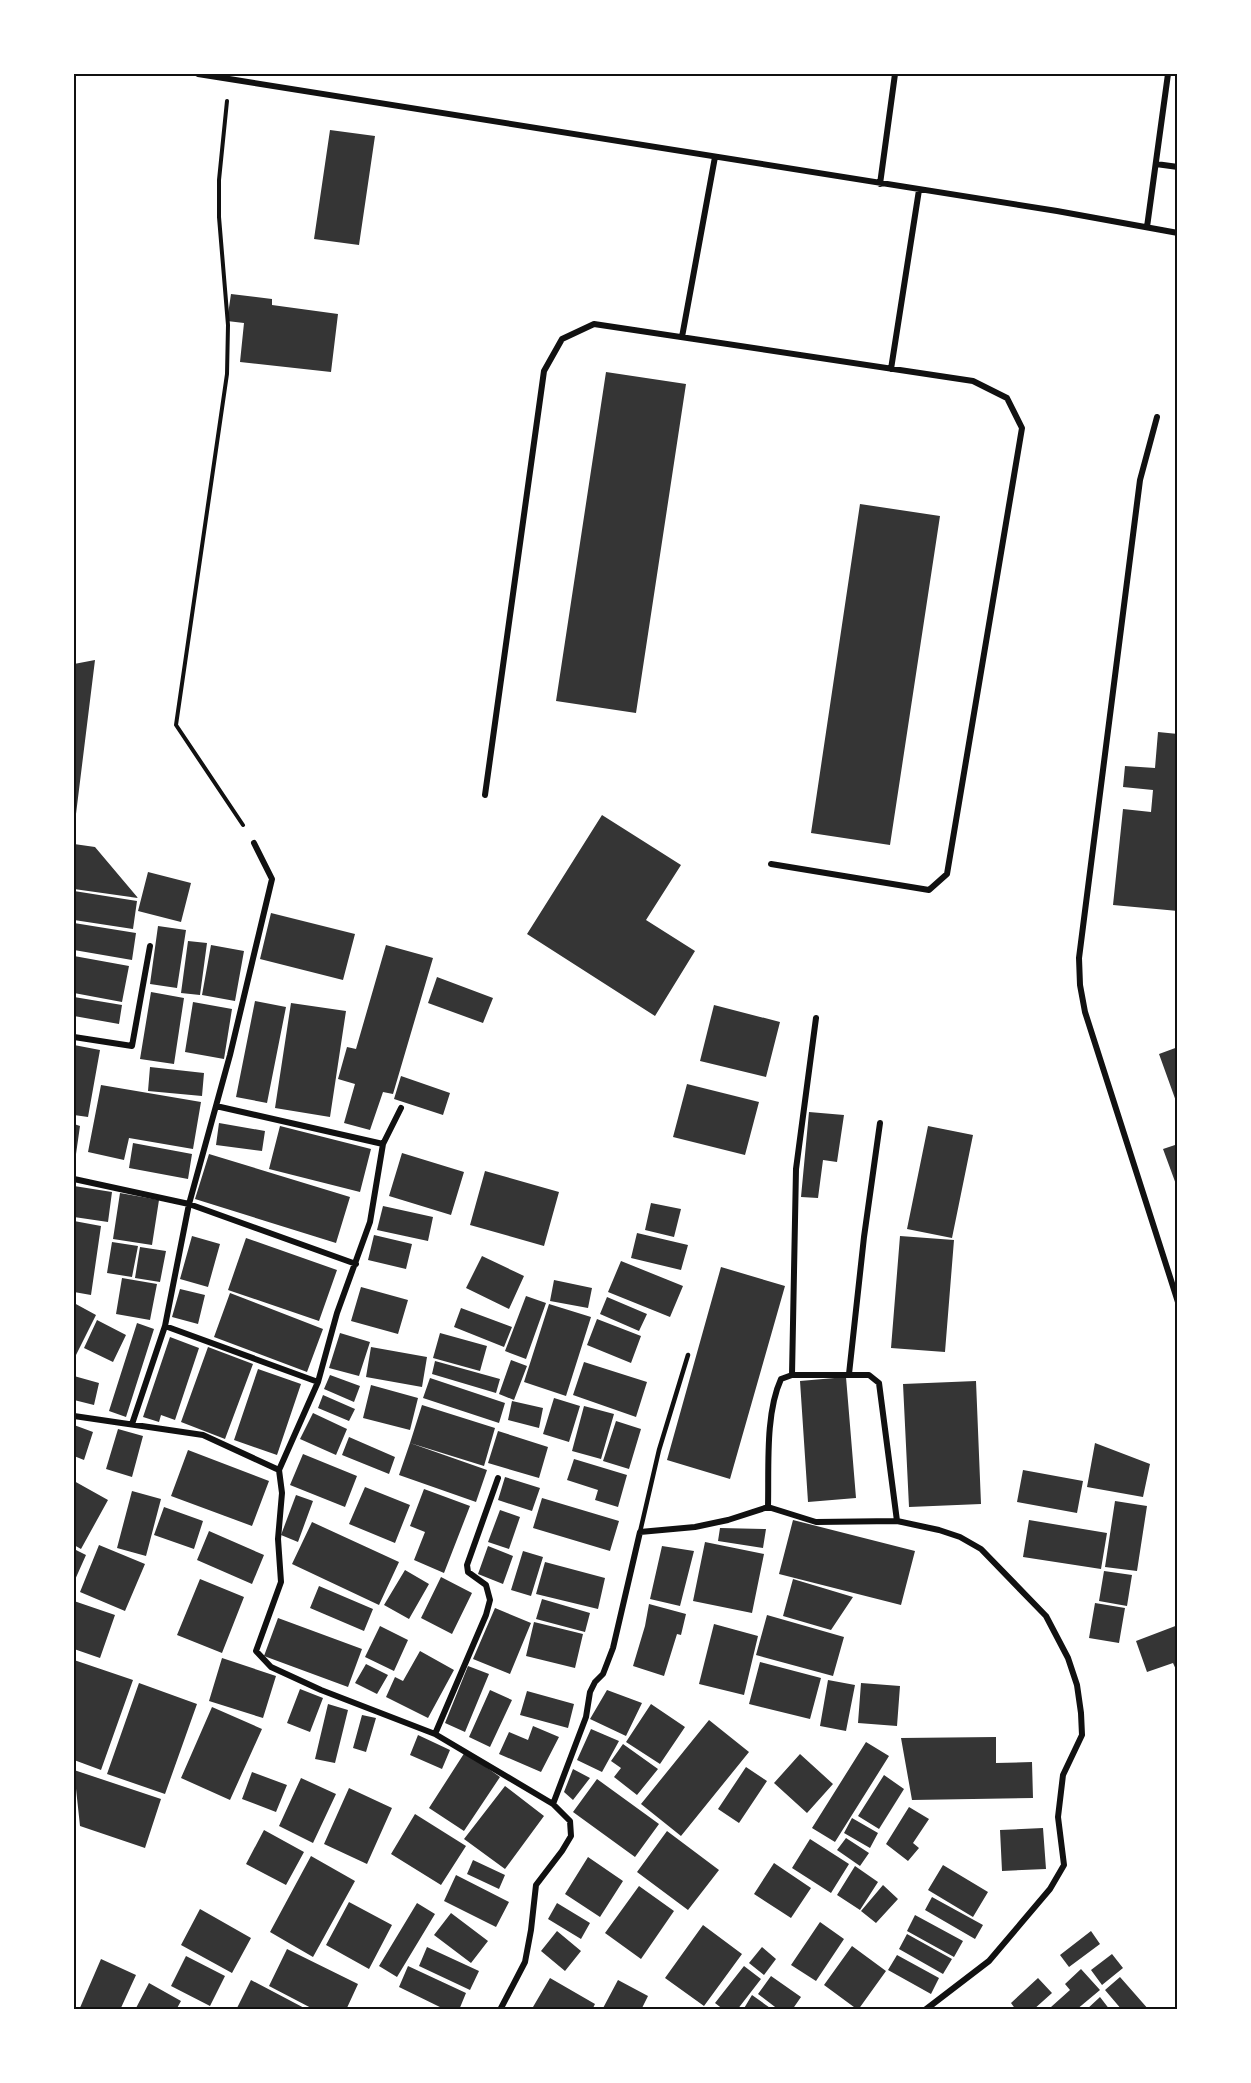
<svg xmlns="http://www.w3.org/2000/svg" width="1251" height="2083" viewBox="0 0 1251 2083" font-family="Ubuntu,sans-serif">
  <rect width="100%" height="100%" fill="#fff"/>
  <path fill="#353535" d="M330 130 375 136 359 245 314 239Z
    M231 294 272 299V305L338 314 331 372 240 362 244 323 227 321Z
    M606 372 686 384 636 713 556 701Z
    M860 504 940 516 890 845 811 833Z
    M95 660 75 822H74V664Z
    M1158 732 1178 734V911L1113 905 1123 809 1151 812 1153 790 1123 787 1125 766 1155 768Z
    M602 815 681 865 646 920 695 951 655 1016 527 934Z
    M74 844 95 847 138 898 74 889Z
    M148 872 191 883 181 922 138 911Z
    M74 891 137 901 133 929 74 920Z
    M271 913 355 934 343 980 260 959Z
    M74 923 136 933 132 960 74 950Z
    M158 926 186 930 177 988 150 984Z
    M188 941 207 943 200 995 181 993Z
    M211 945 244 951 235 1001 202 995Z
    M386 945 433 958 393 1094 383 1092 370 1130 344 1123 355 1084 338 1079 347 1047 356 1049Z
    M74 956 129 966 122 1002 74 993Z
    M437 977 493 998 483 1023 428 1003Z
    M151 992 184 998 174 1064 140 1059Z
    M74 997 122 1005 119 1024 74 1016Z
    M255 1001 286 1007 267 1103 236 1097Z
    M193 1002 232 1009 224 1059 185 1052Z
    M291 1003 346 1011 330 1117 275 1108Z
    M714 1005 780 1022 766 1077 700 1061Z
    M74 1045 100 1050 88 1117 74 1115Z
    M1178 1047V1104H1177L1159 1054Z
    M150 1067 204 1073 202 1096 148 1091Z
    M401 1076 450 1093 443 1115 394 1099Z
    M687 1084 759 1102 745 1155 673 1137Z
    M101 1085 201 1102 193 1149 129 1138 124 1160 88 1152Z
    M809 1112 844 1115 837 1162 823 1160 818 1198 801 1197Z
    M219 1123 265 1131 262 1151 216 1145Z
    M74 1124 80 1126 75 1161H74Z
    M280 1126 371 1149 360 1192 269 1169Z
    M928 1126 973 1135 952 1238 907 1229Z
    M133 1143 192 1154 188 1179 129 1168Z
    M1178 1144V1187H1177L1163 1149Z
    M402 1153 464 1172 451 1215 389 1196Z
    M209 1154 350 1197 336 1243 195 1199Z
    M485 1171 559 1192 544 1246 470 1225Z
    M74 1186 112 1192 108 1222 74 1217Z
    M120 1193 159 1200 152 1245 113 1239Z
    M651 1203 681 1209 674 1237 645 1230Z
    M383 1206 433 1217 428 1241 377 1230Z
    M74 1221 101 1226 91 1295 74 1292Z
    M637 1233 688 1245 681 1270 631 1258Z
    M374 1235 412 1244 406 1269 368 1260Z
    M192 1236 220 1244 208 1287 180 1279Z
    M900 1236 954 1240 945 1352 891 1348Z
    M246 1238 337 1270 319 1321 228 1290Z
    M112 1242 138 1246 132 1277 107 1273Z
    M140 1247 166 1251 160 1282 135 1278Z
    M482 1256 524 1276 509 1309 466 1288Z
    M621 1261 683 1286 670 1317 608 1292Z
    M721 1267 785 1286 730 1479 667 1460Z
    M122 1278 157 1284 150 1320 116 1314Z
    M554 1280 592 1288 588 1308 550 1301Z
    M361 1287 408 1300 398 1334 351 1321Z
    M180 1289 205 1295 198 1324 172 1317Z
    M230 1293 323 1329 307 1372 214 1337Z
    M526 1296 546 1303 526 1359 505 1351Z
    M607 1297 647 1314 639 1331 600 1314Z
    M74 1303 96 1315 74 1359Z
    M549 1304 591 1317 566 1396 524 1382Z
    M461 1308 512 1327 504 1347 454 1327Z
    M597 1319 641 1336 631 1363 587 1345Z
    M97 1320 126 1335 113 1362 84 1348Z
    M137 1323 154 1329 126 1417 109 1411Z
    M340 1333 370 1342 359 1376 329 1368Z
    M440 1333 487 1346 480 1371 433 1358Z
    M170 1337 199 1348 175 1420 161 1415 159 1422 143 1417Z
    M208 1347 253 1364 225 1439 181 1422Z
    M371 1347 427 1357 422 1387 366 1377Z
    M511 1360 527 1366 514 1400 499 1394Z
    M435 1361 500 1379 496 1393 432 1374Z
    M584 1362 647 1382 636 1417 573 1395Z
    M258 1369 301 1384 277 1455 234 1440Z
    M330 1375 360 1386 354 1402 324 1389Z
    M74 1376 99 1383 94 1405 74 1400Z
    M846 1377 856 1498 808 1502 800 1381Z
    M430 1378 505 1403 499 1423 423 1398Z
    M976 1381 981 1504 909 1507 903 1384Z
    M371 1385 418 1398 410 1430 363 1418Z
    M323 1395 355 1409 349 1421 318 1408Z
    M554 1398 580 1406 569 1442 543 1434Z
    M512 1401 543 1408 539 1428 508 1420Z
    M422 1405 495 1428 484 1466 410 1443Z
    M584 1406 614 1414 601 1459 572 1451Z
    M313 1413 347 1429 336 1455 300 1439Z
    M616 1421 641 1429 629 1469 603 1461Z
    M74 1425 93 1432 84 1460 74 1456Z
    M118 1429 143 1436 132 1477 106 1469Z
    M498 1431 548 1447 539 1478 488 1463Z
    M349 1437 395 1457 389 1474 342 1455Z
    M410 1443 487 1470 476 1502 399 1475Z
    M1095 1443 1150 1464 1143 1497 1087 1487Z
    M188 1450 269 1481 252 1526 171 1496Z
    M303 1454 357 1476 345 1507 290 1485Z
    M574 1459 627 1475 618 1507 595 1500 598 1490 567 1480Z
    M1023 1470 1083 1481 1077 1513 1017 1502Z
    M505 1477 540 1488 532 1511 498 1500Z
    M74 1481 108 1500 81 1549 74 1545Z
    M365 1487 410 1505 395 1543 349 1524Z
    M424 1489 470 1506 444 1573 414 1560 425 1532 410 1526Z
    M132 1491 161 1499 146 1556 117 1548Z
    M296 1495 313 1501 298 1542 281 1535Z
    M542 1498 619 1521 610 1551 533 1528Z
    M1115 1501 1147 1506 1137 1571 1105 1567Z
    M164 1507 203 1521 194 1549 154 1535Z
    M500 1510 520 1517 509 1549 488 1542Z
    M793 1520 915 1551 901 1605 779 1574Z
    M1029 1520 1107 1533 1101 1569 1023 1557Z
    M312 1522 399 1562 379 1605 292 1564Z
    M720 1528 766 1529 763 1548 718 1541Z
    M209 1531 264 1555 252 1584 197 1560Z
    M705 1542 764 1554 752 1613 693 1601Z
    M99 1545 145 1564 125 1611 80 1592Z
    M488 1546 513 1556 503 1584 478 1574Z
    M662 1546 694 1551 680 1606 650 1599Z
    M74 1549 86 1555 74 1582Z
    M523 1551 543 1557 531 1596 511 1590Z
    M545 1562 605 1578 598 1609 536 1594Z
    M405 1570 429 1584 409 1619 384 1605Z
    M1104 1571 1132 1575 1127 1606 1099 1601Z
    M441 1577 472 1593 452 1634 421 1618Z
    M200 1579 244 1597 222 1653 177 1635Z
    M793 1579 853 1597 831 1630 783 1616Z
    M319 1586 373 1609 364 1631 310 1608Z
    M542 1599 590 1613 585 1632 536 1619Z
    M74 1601 115 1615 100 1658 74 1649Z
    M1095 1603 1125 1608 1119 1643 1089 1638Z
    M649 1604 686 1614 681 1635 677 1634 664 1676 633 1666 645 1626Z
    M495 1608 531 1623 510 1674 473 1659Z
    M767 1615 844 1637 833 1676 756 1655Z
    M278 1618 362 1649 348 1687 264 1656Z
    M534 1622 583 1634 575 1668 526 1656Z
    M714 1624 758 1636 744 1695 699 1684Z
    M1178 1625V1674L1173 1663 1147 1672 1136 1641Z
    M380 1626 408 1640 394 1671 365 1657Z
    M420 1651 454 1670 428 1718 386 1697 395 1677 403 1681Z
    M222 1658 276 1676 263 1718 209 1701Z
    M74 1660 133 1680 101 1770 74 1760Z
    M760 1662 821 1678 810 1719 749 1704Z
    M366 1664 388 1675 377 1694 355 1683Z
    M468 1666 489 1674 465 1732 445 1723Z
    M828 1680 855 1685 846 1731 820 1726Z
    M139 1683 197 1704 165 1794 107 1774Z
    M861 1683 900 1686 897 1726 858 1723Z
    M300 1689 323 1698 310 1732 287 1723Z
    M490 1690 512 1700 490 1747 469 1737Z
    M607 1690 642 1703 626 1736 590 1719Z
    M527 1691 574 1704 568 1728 520 1715Z
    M328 1704 348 1710 335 1763 315 1759Z
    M651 1704 685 1727 660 1764 626 1742Z
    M212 1707 262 1729 230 1800 181 1778Z
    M362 1715 376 1718 366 1752 353 1748Z
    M709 1720 749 1752 681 1836 641 1804Z
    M533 1726 559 1737 541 1772 499 1754 509 1732 528 1740Z
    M591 1729 619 1741 602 1772 577 1760Z
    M418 1735 450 1750 442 1769 410 1755Z
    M996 1737V1763L1032 1762 1033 1798 912 1800 901 1738Z
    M866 1742 889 1756 835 1842 812 1828Z
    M623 1744 658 1769 637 1795 614 1777 621 1768 611 1761Z
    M465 1752 500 1777 464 1831 429 1808Z
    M800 1754 833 1784 807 1813 774 1783Z
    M746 1767 767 1781 739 1823 718 1809Z
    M573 1769 590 1778 573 1800 564 1792Z
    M74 1770 161 1799 145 1848 80 1826Z
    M252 1772 287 1785 276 1812 242 1799Z
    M884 1775 904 1789 879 1829 858 1816Z
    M301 1778 336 1794 313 1843 279 1826Z
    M597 1779 659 1824 635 1857 573 1812Z
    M505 1786 544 1816 505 1869 464 1839Z
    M349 1788 392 1808 367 1864 324 1844Z
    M909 1807 929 1819 913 1843 919 1848 908 1861 886 1844Z
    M415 1814 466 1846 441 1885 391 1854Z
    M852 1818 878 1833 870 1848 844 1833Z
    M1043 1828 1046 1869 1002 1871 1000 1830Z
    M264 1830 304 1852 286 1885 246 1864Z
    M667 1831 719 1870 688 1910 637 1872Z
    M846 1838 869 1853 860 1866 837 1850Z
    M810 1839 849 1864 831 1893 792 1868Z
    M311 1856 355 1881 313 1957 270 1932Z
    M588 1857 623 1881 600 1917 565 1894Z
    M473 1860 505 1875 499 1889 467 1874Z
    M774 1863 811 1888 791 1918 754 1894Z
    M943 1865 988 1892 973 1917 928 1890Z
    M855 1866 878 1882 860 1910 837 1895Z
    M456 1875 509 1902 496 1927 444 1901Z
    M883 1885 898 1899 876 1923 861 1911Z
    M639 1886 674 1911 641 1959 605 1933Z
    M932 1897 983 1925 975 1939 925 1910Z
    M349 1902 392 1925 369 1969 326 1945Z
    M417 1903 435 1914 397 1977 379 1966Z
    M557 1903 590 1923 581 1939 548 1919Z
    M200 1909 251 1938 232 1973 181 1945Z
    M451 1913 488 1941 471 1963 434 1935Z
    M915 1915 963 1941 954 1957 907 1931Z
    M820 1922 844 1939 816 1981 791 1965Z
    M703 1925 742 1954 704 2006 665 1978Z
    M557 1931 581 1951 565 1971 541 1951Z
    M1091 1931 1100 1944 1069 1967 1060 1955Z
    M907 1934 952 1959 943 1974 899 1949Z
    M852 1946 886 1971 858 2010 824 1985Z
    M427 1947 479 1971 470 1990 419 1966Z
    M762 1947 776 1959 764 1975 749 1963Z
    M287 1949 358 1984 346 2010H315L269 1986Z
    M1112 1954 1123 1968 1102 1985 1091 1970Z
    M897 1955 939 1978 931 1994 888 1970Z
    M186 1956 225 1976 210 2006 171 1986Z
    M101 1959 136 1975 120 2010H79Z
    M408 1966 466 1993 459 2010H446L399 1987Z
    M744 1966 761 1979 737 2010H724L715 2003Z
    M1081 1969 1100 1990 1076 2010H1053L1051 2007 1070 1990 1065 1984Z
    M771 1976 801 1997 792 2010H779L758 1994Z
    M1120 1977 1149 2010H1122L1105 1990Z
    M550 1978 595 2004 592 2010H537L533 2007Z
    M1038 1978 1052 1993 1033 2010H1016L1011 2003Z
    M251 1980 308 2010H236Z
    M618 1980 648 1996 641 2010H602Z
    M149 1983 181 2001 176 2010H135Z
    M752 1995 773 2010H743Z
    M1100 1997 1110 2010H1086Z"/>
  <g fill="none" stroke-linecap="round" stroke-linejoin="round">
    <path stroke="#111" stroke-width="4" d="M227 101 219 180V217L228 325 227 374 176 725 243 825"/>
    <path stroke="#111" stroke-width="4.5" d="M640 1532 659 1450 688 1355"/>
    <path stroke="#111" stroke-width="6" d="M198 74 1057 211 1178 233
      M1156 164 1178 167
      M880 184 895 74
      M1147 227 1168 74
      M682 337 715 157
      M891 369 919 190
      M1157 417 1140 480 1079 958 1080 985 1085 1012 1178 1302
      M485 795 544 371 562 339 594 324 973 381 1007 398 1022 428 947 874 929 890 771 864
      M74 1037 132 1046 150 946
      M216 1106 383 1144
      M401 1108 383 1144 370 1222 337 1313 318 1382 279 1470 282 1493 278 1539 281 1582 256 1651 271 1667 321 1690 435 1734 553 1804 570 1821 571 1836 562 1851 536 1885 531 1930 525 1962 500 2010
      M74 1179 189 1204 356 1264
      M165 1326 318 1382
      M849 1374 864 1237 880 1123
      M792 1375 796 1169 816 1018
      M74 1416 203 1435 279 1470
      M132 1424 165 1326 189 1204 230 1055 272 879 254 843
      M768 1507C769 1468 765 1414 781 1379L792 1375H869L879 1383 897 1521
      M435 1734 486 1615 490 1600 486 1585 468 1572 467 1565 498 1478
      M553 1804 586 1717 590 1692 595 1682 603 1674 613 1648 640 1532 695 1527 728 1520 768 1507 816 1522 897 1521 939 1530 960 1537 981 1549 1046 1616 1068 1658 1077 1685 1081 1713 1082 1735 1063 1775 1058 1817 1064 1865 1050 1889 989 1961 925 2010"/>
  </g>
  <rect width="1251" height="2083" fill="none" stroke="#ffffff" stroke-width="150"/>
  <rect x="75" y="75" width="1101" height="1933" fill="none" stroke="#111" stroke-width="2"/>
</svg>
